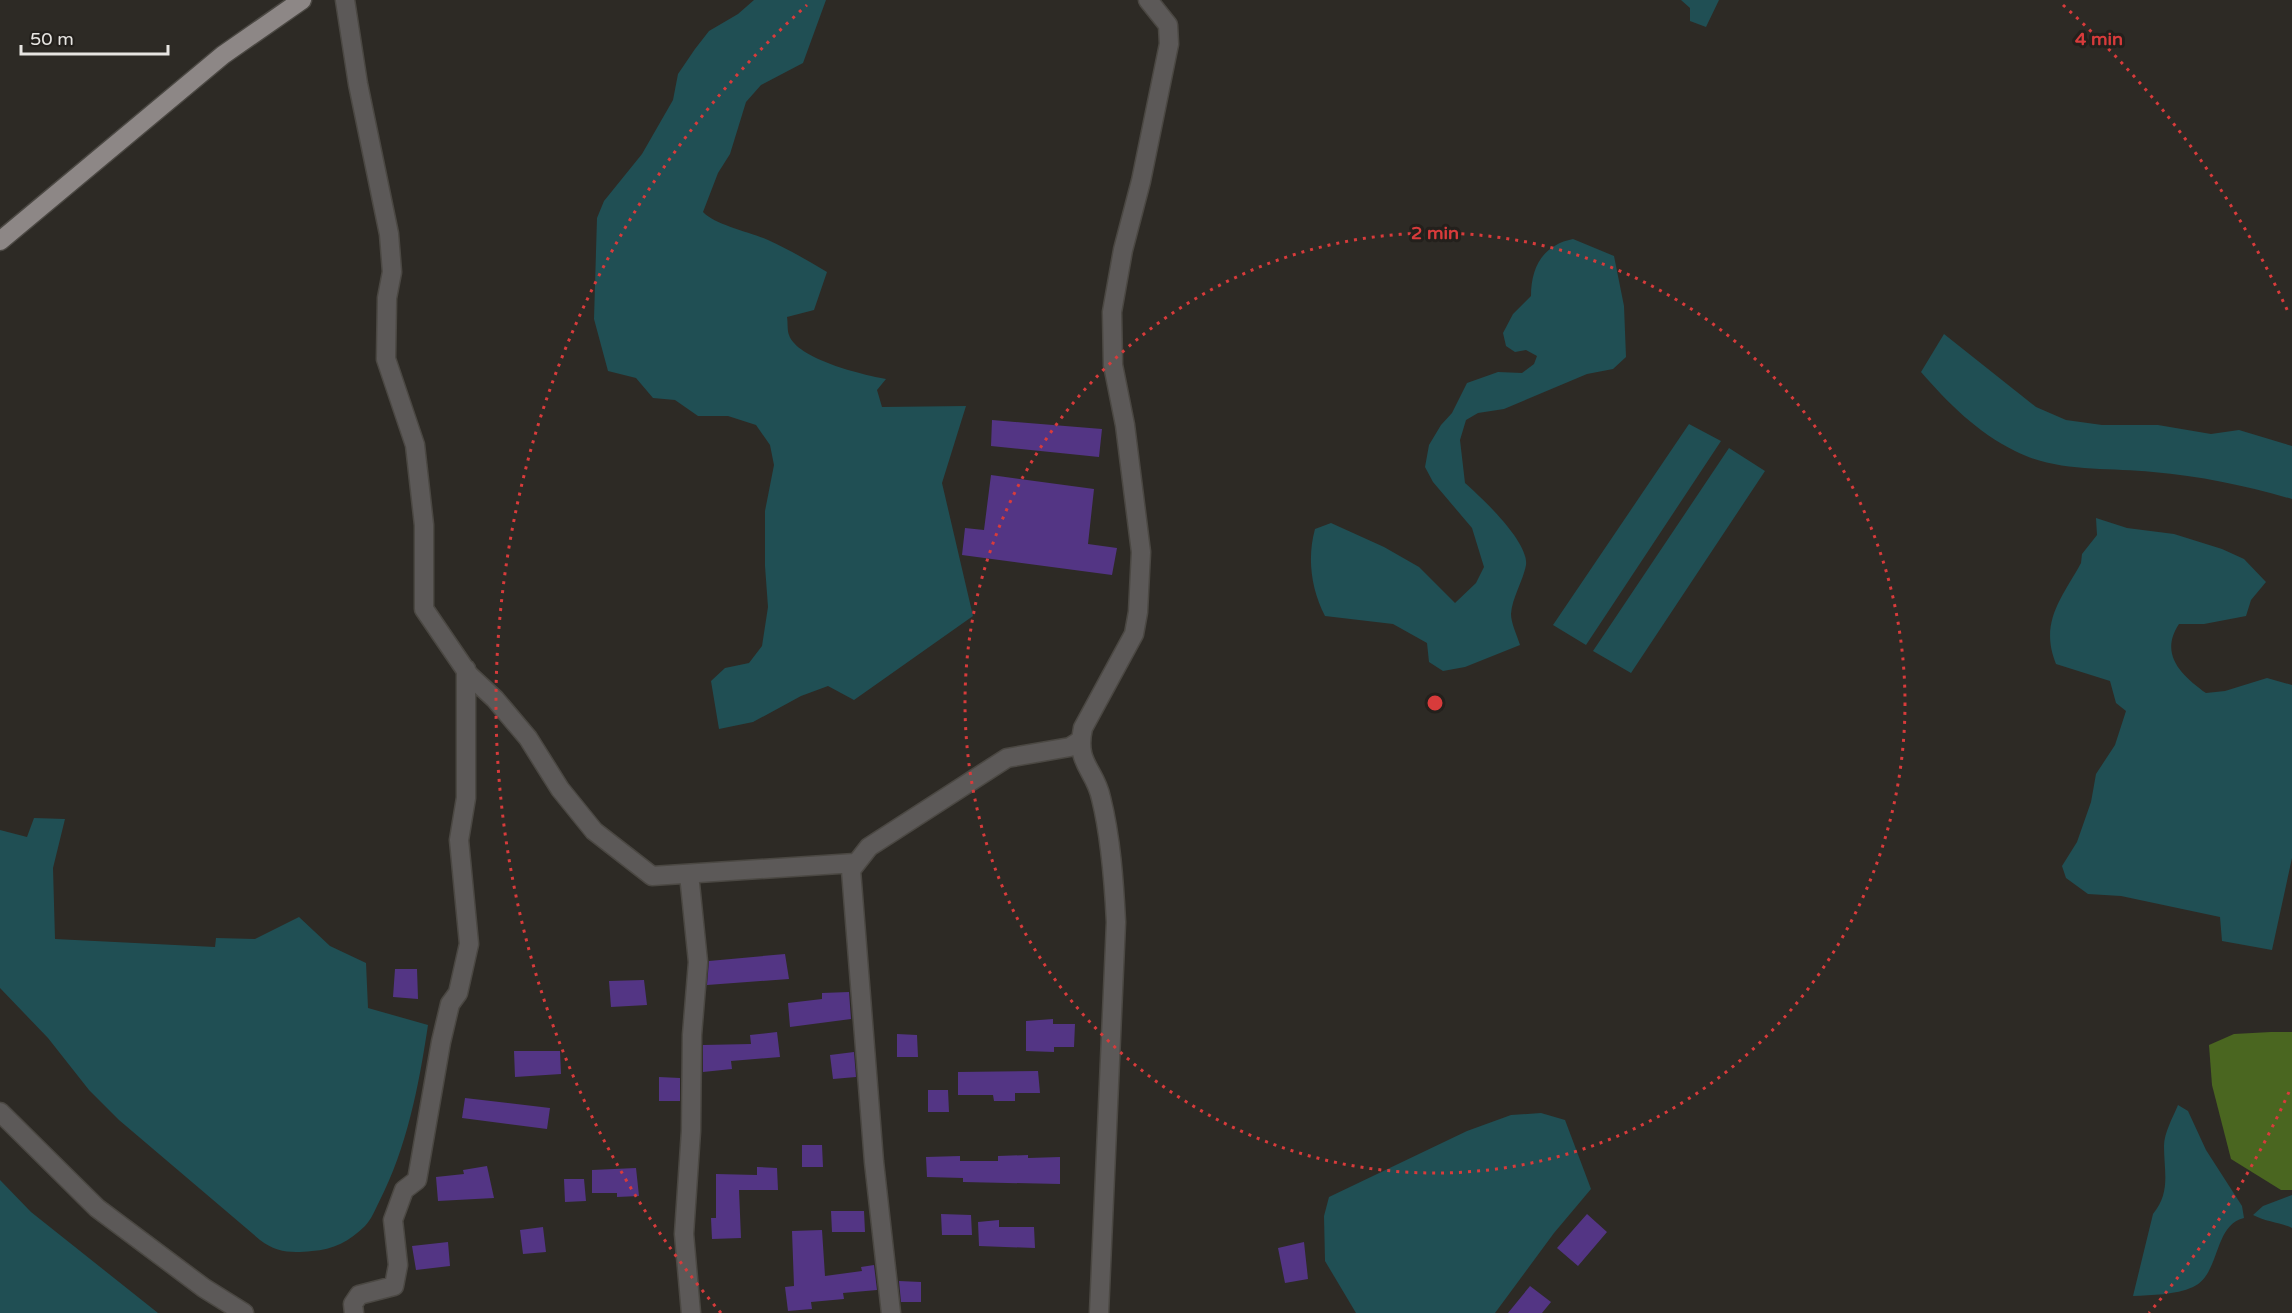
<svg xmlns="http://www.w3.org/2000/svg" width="2292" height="1313" viewBox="0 0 2292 1313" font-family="'Varela Round',sans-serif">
  <rect width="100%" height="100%" fill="#2d2a25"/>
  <path fill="#4a6620" d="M2271 1032H2292V1190H2281L2231 1159 2212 1085 2209 1045 2234 1034Z"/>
  <path fill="#204f54" d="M754 0H826L803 63 761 85 746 102 730 154 718 173 703 212C715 225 750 232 768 240 788 249 807 260 827 272L814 310 787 317C788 322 787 330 789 335 797 359 863 375 886 379L877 390 882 407 966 406 942 483 973 616 854 700 828 686 801 696 753 722 719 729 711 681 725 668 749 663 762 646 768 607 765 566V511L774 465 770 445 756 425 728 416H698L675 400 653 398 636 378 608 371 594 319 597 218 604 201 642 154 673 100 678 74 695 49 709 31 738 14Z
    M1681 0H1719L1706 27 1690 21V8Z
    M1573 239 1614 256 1624 306 1626 357 1613 369 1587 374 1504 409 1478 413 1466 420 1460 440 1465 483C1482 498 1529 542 1526 565 1523 581 1512 598 1511 614 1511 623 1517 635 1520 645L1465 667 1443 671 1429 662 1427 643 1393 624 1325 616C1311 589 1307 558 1315 529L1331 523 1384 547 1419 567 1455 603 1476 583 1484 567 1472 528 1433 482 1425 467 1429 445 1441 425 1452 413 1467 383 1498 372 1522 373 1534 364 1537 356 1526 350 1515 352 1506 346 1503 333 1513 314 1531 296C1531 267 1543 245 1573 239Z
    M1944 334 2036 407 2066 420 2102 425H2158L2211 434 2239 430 2292 446V499C2246 486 2201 476 2153 472 2107 467 2058 473 2015 451 1977 432 1949 404 1921 372Z
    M1689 424 1721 441 1586 645 1553 625Z
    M1729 448 1765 471 1631 673 1593 651Z
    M2096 518 2127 528 2174 534 2222 549 2244 559 2266 582 2251 600 2246 616 2204 624H2179C2159 654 2181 675 2206 693L2225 691 2267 678 2292 685V858L2272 950 2222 941 2220 917 2121 896 2088 894 2066 878 2062 866 2077 842 2091 802 2096 774 2115 745 2126 711 2116 703 2110 681 2056 664C2039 622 2062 598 2081 563L2082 554 2097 535Z
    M34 818 65 819 53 868 55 939 215 947 216 938 255 939 299 917 330 946 366 963 368 1008 428 1025C419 1085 407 1148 379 1202 375 1210 371 1220 365 1226 350 1241 333 1250 312 1251 292 1253 277 1253 260 1240L119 1120 89 1090 48 1038 0 988V830L27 837Z
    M2178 1105 2188 1111 2206 1150 2242 1206 2244 1218C2213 1225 2221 1274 2193 1287 2175 1295 2152 1295 2133 1296L2153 1214C2171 1192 2164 1172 2164 1146 2164 1133 2173 1117 2178 1105Z
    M1541 1113 1565 1120 1591 1189 1554 1233 1495 1313H1356L1325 1261 1324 1216 1329 1197 1467 1131 1511 1115Z
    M0 1180 31 1212 158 1313H0Z
    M2292 1195V1228C2279 1222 2266 1222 2253 1215L2263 1206Z"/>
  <path fill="#533584" d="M992 420 1102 429 1099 457 991 446Z
    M991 475 1094 489 1088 544 1117 548 1112 575 962 555 965 528 984 530Z
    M785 954 789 979 707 985 709 961Z
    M395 969H417L418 999 393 997Z
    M644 980 647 1005 611 1007 609 981Z
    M849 992 851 1019 790 1027 788 1003 822 999V993Z
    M1053 1019V1024H1075L1074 1047H1054V1052L1026 1051V1021Z
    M777 1032 780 1057 731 1061 732 1069 703 1072V1045L751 1044 750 1035Z
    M897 1034 917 1035 918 1057H897Z
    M514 1051H560L561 1074 515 1077Z
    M854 1052 856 1077 833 1079 830 1055Z
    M1038 1071 1040 1093H1015V1101H994L993 1095H958V1072Z
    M659 1077 680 1078V1101H659Z
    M928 1090H948L949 1112H928Z
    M465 1098 550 1108 547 1129 462 1118Z
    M802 1145H822L823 1167H802Z
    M1028 1155V1158L1060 1157V1184L963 1182V1178L927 1177 926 1157 960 1156V1161H998V1156Z
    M487 1166 494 1198 438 1201 436 1177 464 1174 463 1170Z
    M757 1167 777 1168 778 1190H739L741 1238 712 1239 711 1218H716V1174L757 1175Z
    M636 1168 639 1196 617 1197V1193H592V1170Z
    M564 1179H584L586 1201 565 1202Z
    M831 1211H864L865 1232H832Z
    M941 1214 971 1215 972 1235H942Z
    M1587 1214 1607 1232 1578 1266 1557 1248Z
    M999 1220V1227H1034L1035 1248 979 1246 978 1222Z
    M543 1227 546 1252 523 1254 520 1230Z
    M822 1230 825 1276 862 1271 861 1267 874 1265 877 1290 843 1293 844 1299 811 1302 812 1309 788 1311 785 1287 794 1286 792 1231Z
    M448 1242 450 1266 416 1270 412 1246Z
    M1304 1242 1308 1279 1285 1283 1278 1248Z
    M899 1281 921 1282V1302H901Z
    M1530 1286 1551 1302 1542 1313H1508Z"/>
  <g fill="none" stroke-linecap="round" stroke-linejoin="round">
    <g stroke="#4b4843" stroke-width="21">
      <path id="minor" d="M345 0 358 84 389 234 392 272 387 298 386 359 415 445 424 525V609L469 675 495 699 528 738 560 789 594 831 652 876 855 863
        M689 874 698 962 692 1035 691 1131 684 1234 691 1313
        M0 1112 97 1208 204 1288 244 1313
        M354 1313 353 1304 359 1295 394 1286 398 1265 393 1220 404 1190 417 1180 441 1042 450 1004 458 993 469 944 459 840 466 798V669
        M891 1313 874 1162 851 870 869 847 1007 758 1070 747 1081 740
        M1099 1313 1116 922C1114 882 1111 838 1101 798 1095 769 1075 764 1083 728L1134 634 1138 612 1141 552 1125 425 1113 365 1112 312 1123 250 1141 181 1169 44 1168 25 1148 0"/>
    </g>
    <g stroke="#4b4843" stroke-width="21">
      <path id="major" d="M0 241 223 55 302 0"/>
    </g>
    <use href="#minor" stroke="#5c5958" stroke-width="18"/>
    <use href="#major" stroke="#8d8786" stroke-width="18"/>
  </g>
  <g fill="none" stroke="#d83b3b" stroke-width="3" stroke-dasharray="3 6">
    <circle cx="1435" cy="703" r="470"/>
    <path d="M2289 1092A939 939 0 0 1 2149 1313M721 1313A939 939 0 0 1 807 5M2063 5A939 939 0 0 1 2289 314"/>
  </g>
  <circle cx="1435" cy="703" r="9" fill="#d83b3b" stroke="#23201c" stroke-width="3"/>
  <g font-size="18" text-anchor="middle" font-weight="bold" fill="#d83b3b" stroke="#23201c" stroke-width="6" stroke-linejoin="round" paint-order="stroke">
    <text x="2099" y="45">4 min</text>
    <text x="1435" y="239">2 min</text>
  </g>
  <path d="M21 45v9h147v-9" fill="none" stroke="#e7e5e2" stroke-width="3"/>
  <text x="30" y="45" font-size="18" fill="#e7e5e2" stroke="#23201c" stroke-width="4.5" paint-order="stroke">50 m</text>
</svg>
